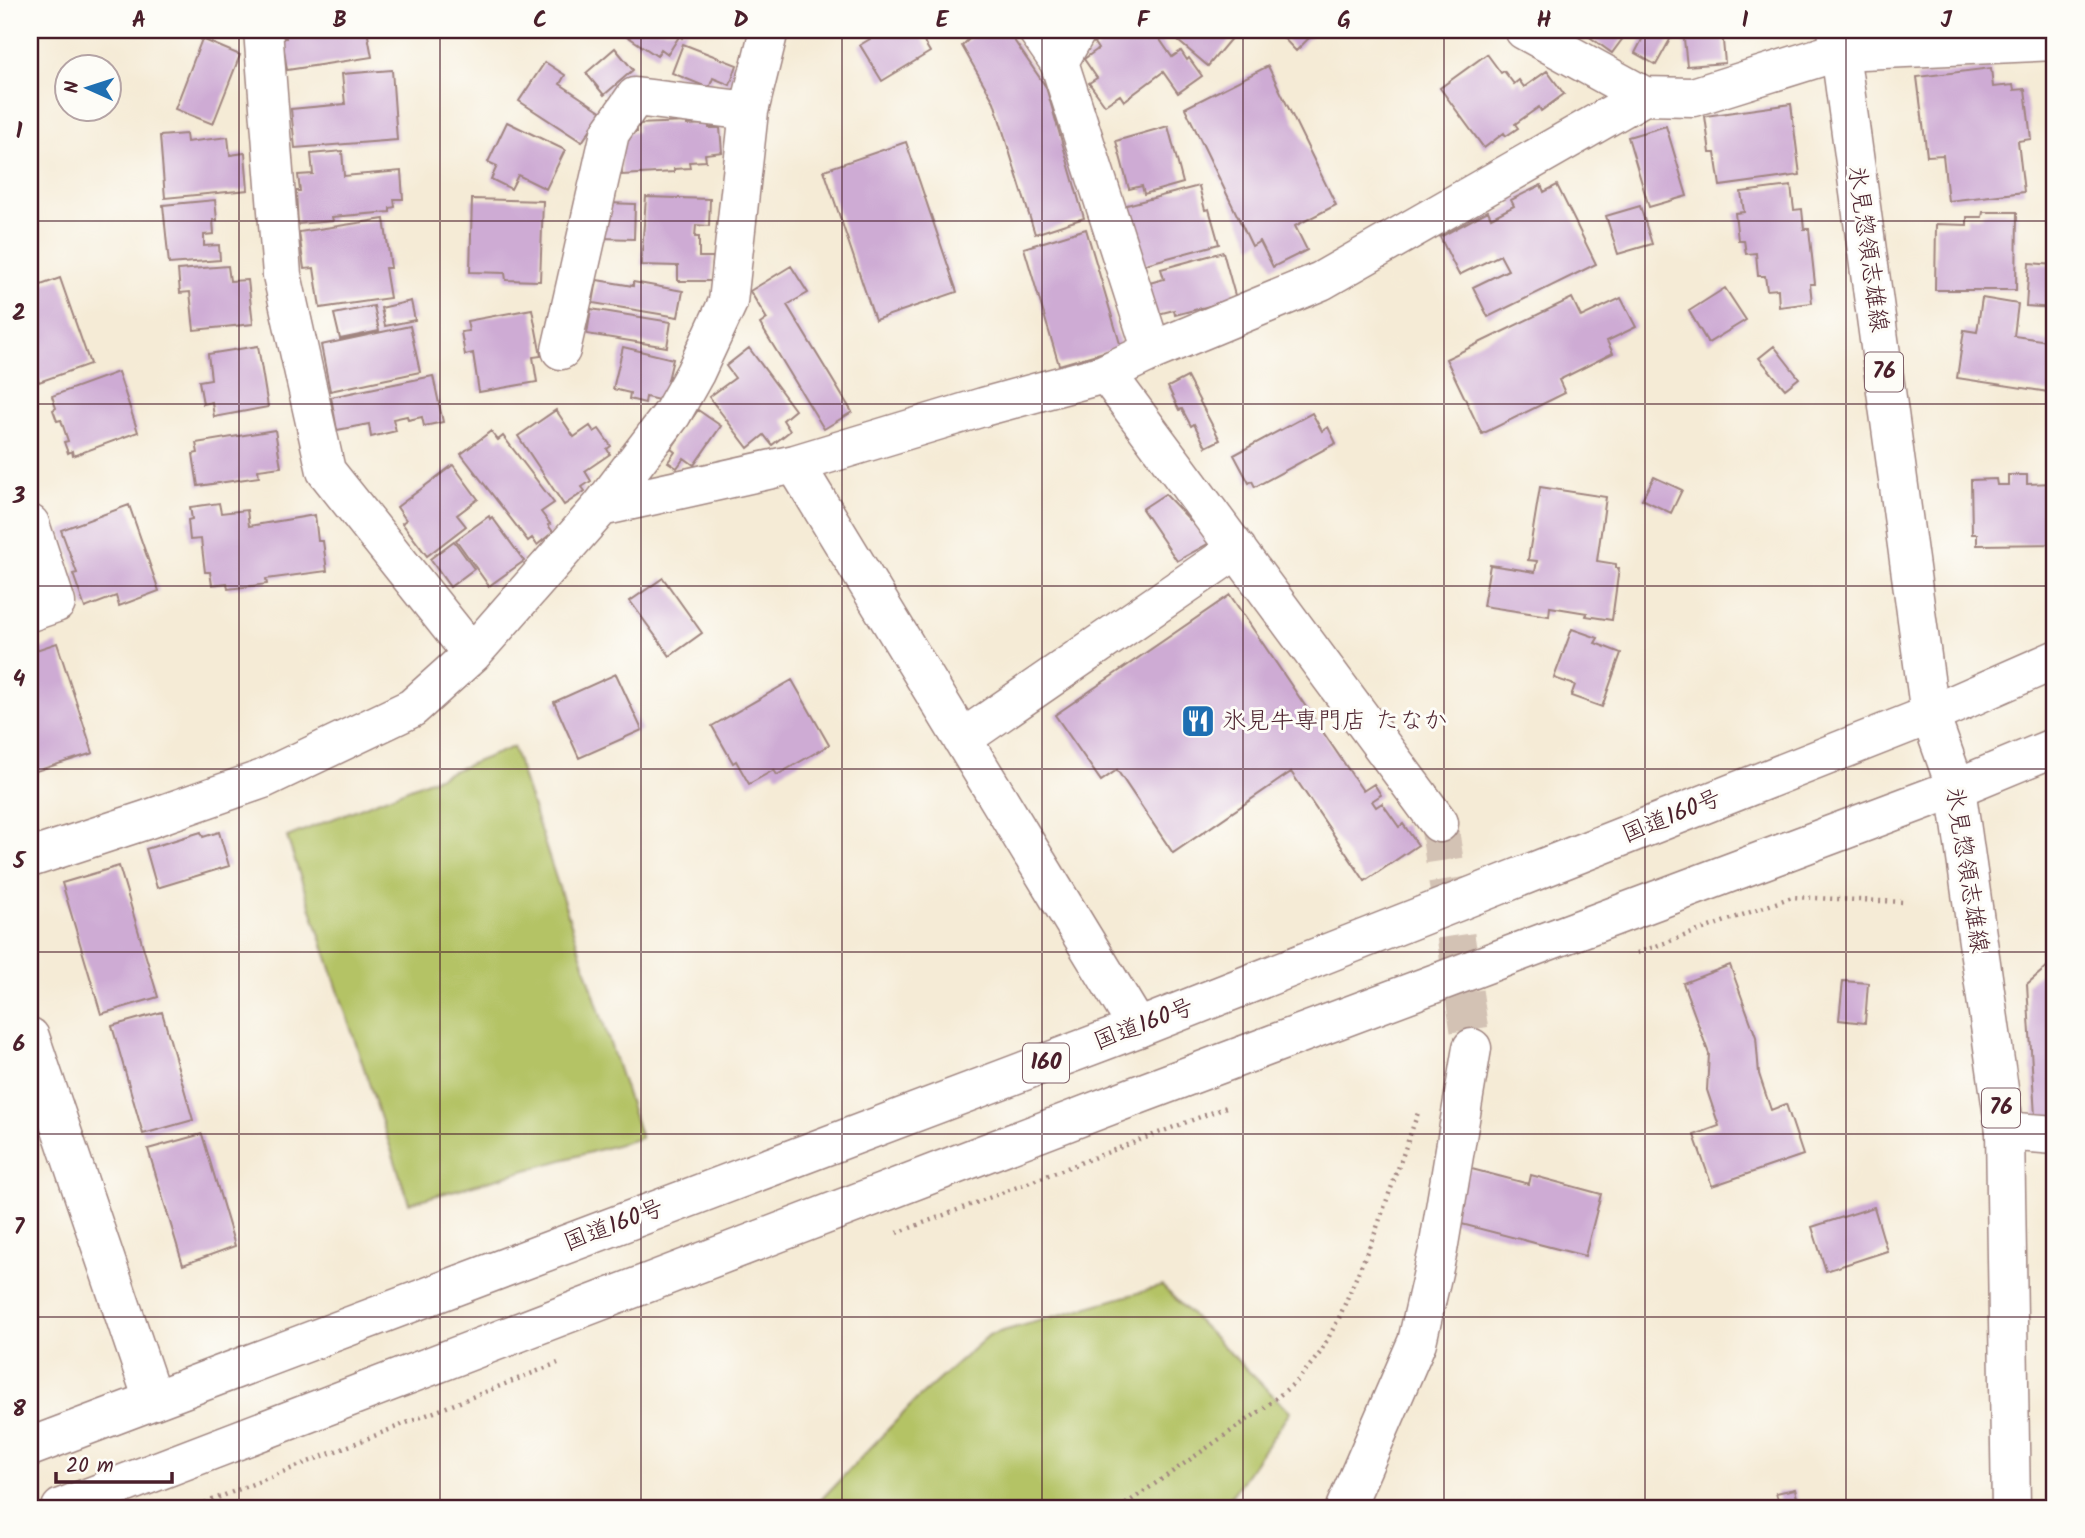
<svg xmlns="http://www.w3.org/2000/svg" width="2085" height="1538" viewBox="0 0 2085 1538" font-family="Kalam,'Klee One',sans-serif">
  <rect width="100%" height="100%" fill="#fdfcf7"/>
  <filter id="ink" filterUnits="userSpaceOnUse"><feTurbulence type="fractalNoise" baseFrequency=".0143" numOctaves="2"/><feDisplacementMap in="SourceGraphic" scale="14" xChannelSelector="R" yChannelSelector="G"/><feConvolveMatrix kernelMatrix="1 2 1 2 8 2 1 2 1" color-interpolation-filters="sRGB"/></filter>
  <filter id="wash" filterUnits="userSpaceOnUse"><feTurbulence type="fractalNoise" baseFrequency=".00686" numOctaves="4" result="noise"/><feDisplacementMap in="SourceGraphic" scale="28" xChannelSelector="R" yChannelSelector="G"/><feGaussianBlur stdDeviation="1.57" result="paint"/><feColorMatrix in="noise" values="0 0 0 0 0 0 0 0 0 0 0 0 0 0 0 0 0 1.4 0 .05"/><feComposite in="paint" operator="in"/></filter>
  <g filter="url(#wash)">
    <rect width="100%" height="100%" fill="#f5ebd6"/>
    <path fill="#b4c365" stroke="#7f7148" stroke-width="2" d="M513 747 641 1138 409 1203 287 837Z
      M1162 1286 1290 1412 1223 1508H813L916 1400 989 1335Z"/>
    <g id="blocks">
      <path fill="#ceabd4" d="M285 30H367L372 57 287 70 282 38H286Z
        M618 30H687L682 38 680 35 668 54 661 49 657 56Z
        M885 30H917L930 52 882 81 860 45Z
        M978 30H1007L1046 87 1084 218 1035 234 994 102 962 46Z
        M1090 30H1144L1150 38 1156 34 1172 57 1181 51 1187 60 1189 58 1202 76 1178 93 1163 72 1124 101 1120 95 1105 105 1089 83 1097 78 1084 59 1098 49 1087 32Z
        M1165 30H1238L1208 66Z
        M1276 30H1317L1296 51Z
        M1580 30H1629L1612 53Z
        M1647 30H1661L1672 36 1656 65 1635 53Z
        M1683 30H1722L1725 63 1687 66Z
        M202 39 240 55 213 124 175 109Z
        M683 44 737 65 730 85 713 78 709 88 672 73Z
        M615 48 633 70 604 95 586 73Z
        M1487 54 1501 73 1504 71 1514 84 1519 80 1524 87 1547 71 1564 94 1541 111 1539 107 1515 124 1518 128 1506 136 1504 133 1484 148 1440 88Z
        M545 62 565 75 560 84 602 112 582 142 519 101Z
        M1268 66 1336 205 1295 226 1307 250 1273 267 1260 241 1252 246 1185 108Z
        M1991 68 1993 87 2013 85 2014 90 2025 89 2031 139 2018 141 2024 192 1948 201 1943 155 1927 156 1917 77Z
        M392 70 397 140 295 148 291 109 345 104 342 74Z
        M1791 104 1800 175 1720 186 1715 153H1710L1705 116Z
        M507 122 565 150 546 189 518 175 511 189 491 179 497 166 488 162Z
        M687 122V125L709 124V128H720L722 152 705 154 706 161 689 162 690 168 674 169V172L622 175 620 148 624 133 637 132V124Z
        M1168 126 1183 183 1144 194 1142 186 1129 189 1116 141Z
        M1666 126 1687 196 1649 207 1628 137Z
        M186 134 187 142 228 137 230 155 245 153 248 190 165 198 160 136Z
        M906 142 957 292 875 320 824 170Z
        M342 151 344 176 401 171 403 199H394L395 207 390 208V212L332 217 333 221 298 224 296 191H300L298 175 313 174 311 154Z
        M1541 185 1544 192 1557 185 1596 264 1488 317 1473 287 1508 270 1500 255 1459 275 1440 237 1488 211 1491 218 1514 206 1511 200Z
        M1199 186 1205 210 1209 209 1219 244 1142 265 1123 206Z
        M1791 186 1794 210 1802 209 1804 229H1809L1815 284H1810L1812 303 1779 307 1778 289 1767 290 1765 276H1758L1756 253 1746 254 1744 240H1738L1735 213 1744 212 1741 192Z
        M646 197 710 199 709 226 696 225 695 237H699V257H713L712 281H678V266L641 265Z
        M472 199 543 201 540 281 506 280 505 273 470 272Z
        M215 200 217 220H213L214 234 204 235V246L219 245 220 260 169 264 163 205Z
        M607 203 635 204 634 239 601 238Z
        M30 206 37 226 30 228Z
        M1640 206 1652 244 1618 254 1606 216Z
        M1983 212H2017L2016 290H1935L1936 224 1967 225V217H1982Z
        M384 219 391 268H385L390 298 320 308 314 268 304 269 299 232Z
        M1086 229 1121 347 1059 365 1024 248Z
        M1223 252 1236 299 1175 315 1174 310 1154 315 1146 284 1164 279 1161 269Z
        M2029 263 2055 265V308L2026 306Z
        M228 266 230 281 248 280 253 324 194 330 190 292 180 293 178 270Z
        M791 266 808 293 787 305 852 412 824 429 760 324 767 319 750 291Z
        M60 278 90 364 39 382 30 357V289Z
        M597 280 633 286V282L683 291 678 317 593 303Z
        M1725 288 1746 320 1708 343 1689 311Z
        M1572 298 1581 317 1621 298 1636 327 1607 341 1613 353 1559 380 1565 393 1482 434 1446 359Z
        M1982 298 2018 304 2014 336 2055 342V393L1957 378 1964 330 1977 332Z
        M411 301 415 320 385 326 381 308Z
        M374 306 379 331 340 339 334 314Z
        M532 309 541 356 533 357 537 382 479 392 473 353 465 355 461 332 469 331 467 321Z
        M591 309 671 322 667 347 587 334Z
        M410 326 420 372 330 391 321 345Z
        M258 346 268 407 214 417 212 402 203 404 199 381 211 379 208 354Z
        M1774 346 1799 378 1785 389 1759 358Z
        M623 347 673 359 663 401 646 397 645 403 629 399 630 393 613 389Z
        M749 348 795 410 783 420 790 431 772 445 764 435 748 448 709 397 735 378 726 366Z
        M118 372 138 432 73 456 72 451 68 453 64 442 68 441 61 420 57 421 53 410 56 408 52 396Z
        M433 376 443 422 424 426 422 417 408 420 407 416 393 419 396 431 371 437 369 424 337 430 331 397Z
        M1187 377 1220 440 1206 447 1194 424 1191 426 1182 409 1179 410 1168 387Z
        M556 410 574 437 590 426 594 432 599 429 611 446 607 449 610 454 585 471 591 481 582 487 585 491 564 505 518 436Z
        M698 410 721 426 694 465 684 458 677 468 668 462 675 452 671 449Z
        M1312 413 1322 431 1328 427 1336 443 1255 487 1252 481 1249 483 1234 455Z
        M275 430 281 467 258 470 259 477 198 486 193 454 198 453 196 443Z
        M491 431 498 440 503 436 554 503 541 512 550 524 548 525 553 532 537 545 532 538 528 541 461 454Z
        M453 465 478 499 457 515 466 526 427 556 402 523 406 520 397 507Z
        M2008 475H2027V484L2055 483V544L1977 545V534H1972L1971 480 1996 479 1997 485H2008Z
        M1654 477 1682 490 1671 513 1642 499Z
        M1540 487 1606 497 1597 561 1616 564V568H1619L1612 620 1586 616 1587 613 1550 607 1549 616 1483 606 1490 565 1535 572 1537 561 1528 560Z
        M1165 494 1211 542 1177 561 1142 509Z
        M219 503 221 513 247 510 249 526 315 515 318 541H323L327 571 266 579 267 584 228 589 227 583 212 585 210 572H205L201 539 190 540 188 520 192 519 190 507Z
        M129 505 159 591 119 606 116 596 85 608 73 574 77 573 61 530Z
        M489 516 490 519 492 517 524 561 489 586 456 540Z
        M454 541 474 569 450 587 430 559Z
        M663 578 702 633 670 656 630 601Z
        M1230 595 1363 791 1374 784 1381 795 1372 801 1376 807 1382 803 1399 827 1403 824 1418 845 1365 881 1291 772 1173 853 1117 770 1101 781 1055 715Z
        M1572 629 1598 638 1595 643 1621 653 1602 707 1571 696 1575 685 1554 678Z
        M57 643 93 753 30 773V652Z
        M616 674 642 730 579 758 554 702Z
        M792 680 829 745 777 775 774 770 749 784 736 761 733 763 712 726Z
        M201 832 203 837 219 832 229 866 157 888 146 849Z
        M119 866 158 997 101 1014 62 883Z
        M2055 960V1118L2035 1116 2027 984Z
        M1730 965 1756 1037 1759 1074 1771 1110 1786 1104 1803 1155 1712 1186 1694 1135 1719 1126 1707 1090 1709 1054 1683 983Z
        M1843 981 1868 983 1865 1023 1839 1020Z
        M162 1012 193 1120 143 1134 112 1026Z
        M202 1134 235 1246 183 1265 148 1149Z
        M1464 1167 1529 1184 1531 1175 1601 1194 1585 1256 1450 1221Z
        M1874 1207 1887 1251 1826 1271 1812 1227Z
        M1795 1489 1798 1502 1780 1506 1776 1493Z"/>
    </g>
  </g>
  <g filter="url(#ink)">
    <use href="#blocks" fill-opacity="0" stroke="#a08580" stroke-width="2"/>
    <g fill="none" stroke-linecap="round" stroke-linejoin="round">
      <path stroke="#d3c2b4" stroke-width="38" stroke-dasharray="38 19" stroke-linecap="butt" d="M1439 823 1472 1048"/>
      <g stroke="#a08580" stroke-width="41">
        <path id="street" d="M263 30 282 275 326 471 472 654
          M1037 30 1059 62 1152 351
          M1524 30 1644 96 1693 97 1840 51 2055 41
          M1059 62 1077 30
          M561 350 610 133 635 97 749 111
          M1106 373 1439 823
          M795 464 1138 1028
          M601 507 795 464 983 407 1104 374 1152 351 1321 281 1644 96
          M30 524 56 603 30 612
          M962 739 1237 549
          M30 858 146 820 263 779 412 708 472 654 601 507 672 414 695 373 728 302 749 111 769 30
          M30 1037 153 1400
          M2005 1131 2055 1135
          M1345 1508 1417 1342 1438 1250 1472 1048"/>
      </g>
      <g stroke="#a08580" stroke-width="41">
        <path id="primary" d="M1837 30 1930 715 1956 788 2005 1131 2011 1508"/>
      </g>
      <g stroke="#a08580" stroke-width="41">
        <path id="highway" d="M30 1447 1138 1028 1930 715 2055 660
          M61 1508 1140 1094 1956 788 2055 747"/>
      </g>
      <path stroke="#a08580" stroke-width="4.5" stroke-dasharray="2 5" stroke-linecap="butt" d="M1637 953 1792 897 1904 902
        M897 1233 1229 1106
        M192 1508 558 1363
        M1120 1508 1263 1409 1298 1380 1320 1353 1339 1318 1375 1233 1419 1110"/>
      <use href="#street" stroke="#fff" stroke-width="38"/>
      <use href="#primary" stroke="#fff" stroke-width="38"/>
      <use href="#highway" stroke="#fff" stroke-width="38"/>
    </g>
  </g>
  <path fill="none" stroke="#4a1f2b" stroke-width="2" stroke-opacity="0.55" d="M239 30V1508M440 30V1508M641 30V1508M842 30V1508M1042 30V1508M1243 30V1508M1444 30V1508M1645 30V1508M1846 30V1508M30 221H2055M30 404H2055M30 586H2055M30 769H2055M30 952H2055M30 1134H2055M30 1317H2055"/>
  <defs>
    <g id="restaurant-square" transform="scale(1.75)"><rect x="-9" y="-9" width="18" height="18" rx="4" fill="#1f6fb2" stroke="#fdfcf7"/><path d="M-5-6h1v4h1v-4h1v4h1v-4h1v5L-1.5 .5V6h-2V.5L-5-1ZM5-6V6H3V1.5H1.5Q1.5-4 5-6Z" fill="#fff"/></g>
  </defs>
  <g fill-rule="evenodd">
    <use href="#restaurant-square" x="1198" y="721"/>
  </g>
  <g text-anchor="middle" dominant-baseline="central" stroke-width="6" stroke-linejoin="round" paint-order="stroke">
    <g fill="#fdfcf7" stroke="#806168" stroke-width="2">
      <rect x="1865" y="352.5" width="38" height="39" rx="5"/>
      <rect x="1023" y="1043.5" width="46" height="39" rx="5"/>
      <rect x="1982" y="1088.5" width="38" height="39" rx="5"/>
    </g>
    <g font-size="23" font-weight="bold" fill="#4a1f2b">
      <text x="1884" y="372">76</text>
      <text x="1046" y="1063">160</text>
      <text x="2001" y="1108">76</text>
    </g>
    <g font-size="24" fill="#4a1f2b" stroke="#fdfcf7">
      <text transform="translate(1867 249) rotate(82)">氷見惣領志雄線</text>
      <text transform="translate(1672 817) rotate(-22)">国道160号</text>
      <text transform="translate(1966 870) rotate(81)">氷見惣領志雄線</text>
      <text transform="translate(1144 1025) rotate(-21)">国道160号</text>
      <text transform="translate(614 1226) rotate(-21)">国道160号</text>
    </g>
    <g font-size="24" fill="#4a1f2b" stroke="#fdfcf7" text-anchor="start">
      <text x="1222" y="721">氷見牛専門店 たなか</text>
    </g>
  </g>
  <rect width="2085" height="1538" fill="none" stroke="#fdfcf7" stroke-width="77"/>
  <g transform="translate(88 88) rotate(273)"><circle r="33" fill="#fdfcf7" stroke="#b5a4a5" stroke-width="2"/>
  <path d="M0-5L12 26L0 18L-12 26Z" fill="#1f6fb2"/>
  <text y="-10" font-size="19" font-weight="bold" text-anchor="middle" fill="#4a1f2b">N</text>
  </g>
  <path d="M56 1472v10h116v-10" fill="none" stroke="#4a1f2b" stroke-width="3.5"/>
  <text x="66" y="1472" font-size="21" fill="#4a1f2b" stroke="#fdfcf7" stroke-width="5" paint-order="stroke">20 m</text>
  <rect x="38" y="38" width="2008" height="1462" fill="none" stroke="#4a1f2b" stroke-width="2.5"/>
  <g font-size="23" text-anchor="middle" font-weight="bold" fill="#4a1f2b">
    <text x="139" y="27">A</text>
    <text x="340" y="27">B</text>
    <text x="540" y="27">C</text>
    <text x="741" y="27">D</text>
    <text x="942" y="27">E</text>
    <text x="1143" y="27">F</text>
    <text x="1344" y="27">G</text>
    <text x="1544" y="27">H</text>
    <text x="1745" y="27">I</text>
    <text x="1946" y="27">J</text>
    <text x="19" y="138">1</text>
    <text x="19" y="320">2</text>
    <text x="19" y="503">3</text>
    <text x="19" y="686">4</text>
    <text x="19" y="868">5</text>
    <text x="19" y="1051">6</text>
    <text x="19" y="1234">7</text>
    <text x="19" y="1416">8</text>
  </g>
</svg>
